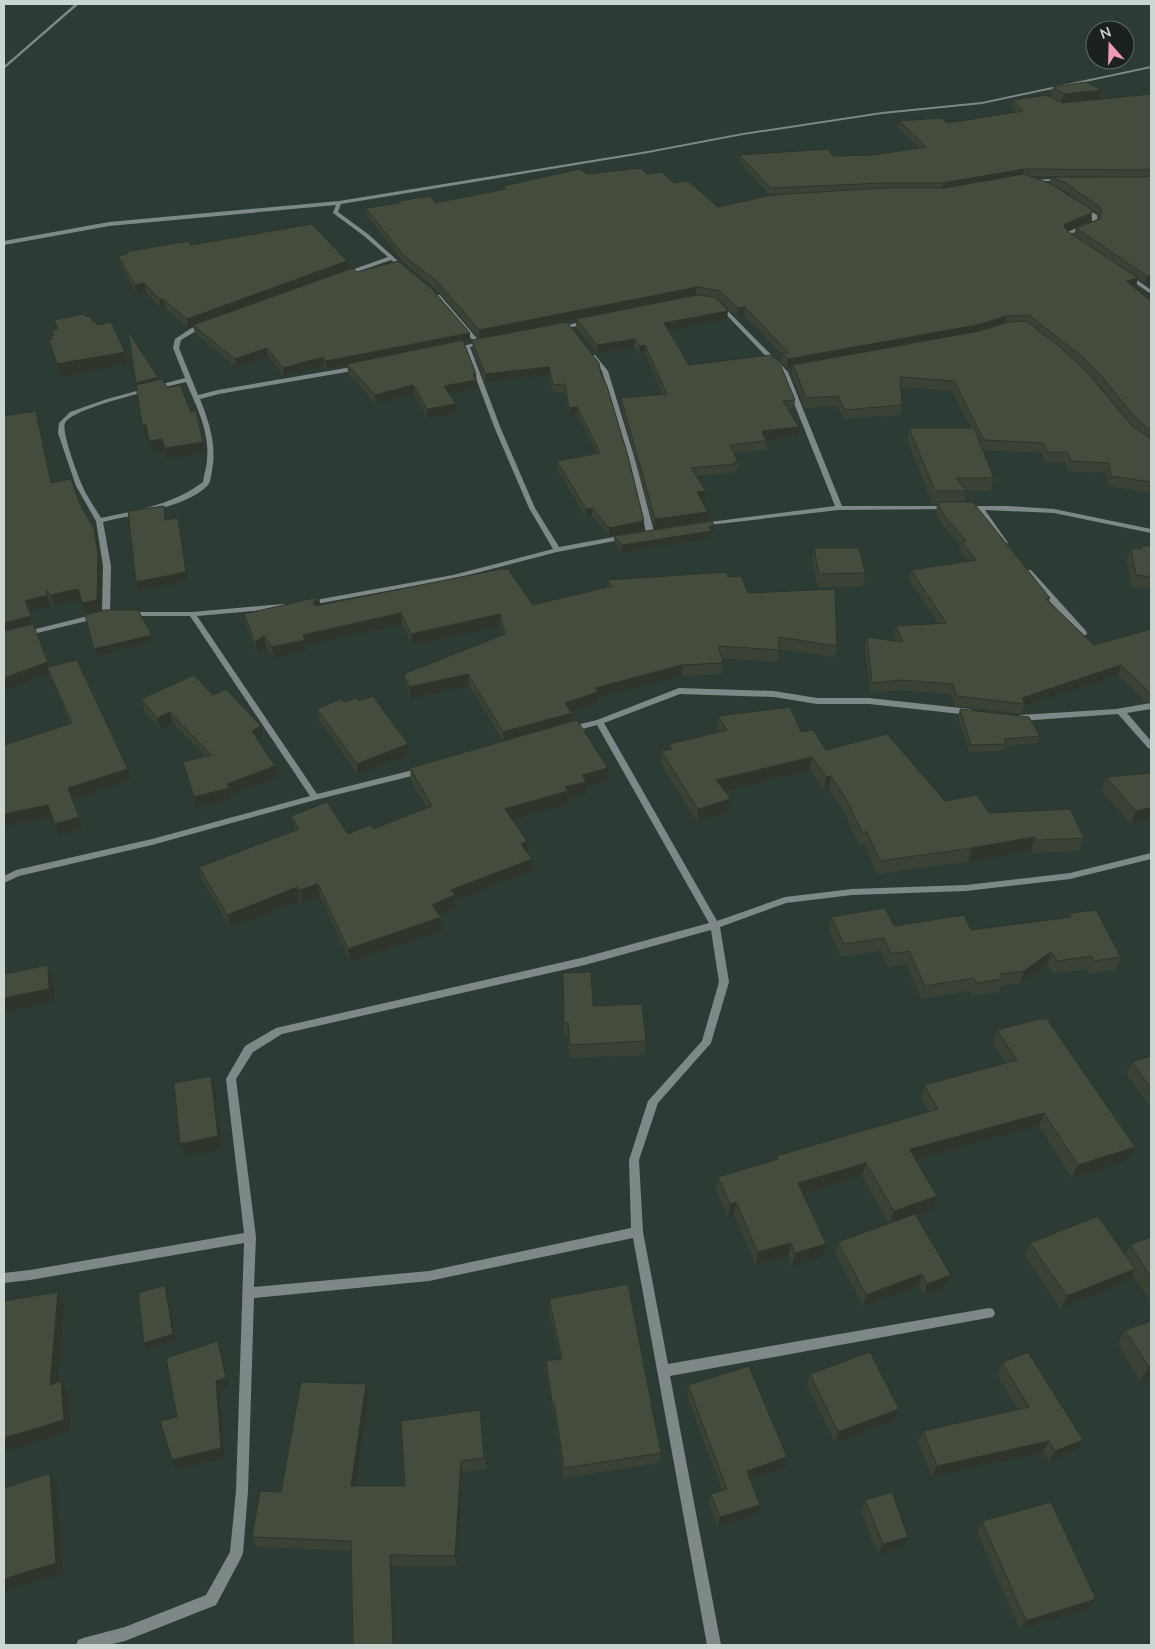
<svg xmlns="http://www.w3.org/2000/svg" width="1155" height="1649" viewBox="0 0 1155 1649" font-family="Mulish,sans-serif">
  <rect width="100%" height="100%" fill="#2c3c35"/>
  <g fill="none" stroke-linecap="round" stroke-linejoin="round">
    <path fill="#7e8888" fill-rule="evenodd" d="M75 4H79L4 69V66Z
      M1151 66V68L982 104 882 114 743 135 648 153 341 204 338 212 368 234 398 261 395 263 391 260 345 276 342 274 343 273 388 257 364 236 333 213 336 205 109 226 4 245V241L109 222 339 201 648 151 743 133 882 112 982 102Z
      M1063 178V180H1061L1036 182 1034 181 1036 180Z
      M1080 207H1084L1097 215 1098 223 1070 234 1075 239 1070 240 1064 234 1065 233 1092 222V217L1080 209Z
      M1125 274H1129L1151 290V294L1125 276Z
      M436 295H440L480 342 483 341 486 343 470 347 501 429 535 508 559 547 625 535 629 537 625 539 557 552 453 579 310 605H307V601H310L453 575 553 549 529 508 495 429 465 349 454 351 451 349 475 343 436 297Z
      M720 303 788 372 842 506H948L950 507V509L839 510 700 526 699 525 702 523 835 506 782 373 718 306V304Z
      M588 320 590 321V323L559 330 556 328Z
      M201 324 206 325 181 340 179 348 198 395 218 390 358 366 361 368 358 370 219 394 200 399C209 422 217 445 212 470 211 475 211 481 208 485 188 507 131 515 103 522L111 566 110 613 106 615H103L102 613 103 566 96 521 76 486 58 433 59 423 70 412 107 399 185 378 173 348 175 339 190 329ZM186 382C196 405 210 432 207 459 207 466 204 474 203 482 173 505 137 510 101 518 95 508 87 497 82 485 78 476 61 431 65 423 73 407 166 387 186 382Z
      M591 355H595L608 371 636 463 654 532 652 533H648L646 532 630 463 602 371 590 356Z
      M966 506H1008L1054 509 1151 529V533L1054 513 985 510 1008 543 1004 545H1001L978 510 964 509V507Z
      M1025 570H1031L1086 631 1087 633 1086 635H1080L1025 574Z
      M283 604 287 606 286 608 197 616 317 794 421 768 424 769 425 771 424 773 315 800 152 845 19 876 4 883V876L16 870 152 839 310 796 190 616H128L124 614 128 612H192Z
      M96 614H99L100 616 99 618 4 641V637Z
      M679 688 774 691 817 698H869L970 709 974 712 970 715 869 704H817L774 697 680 694 604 723 717 921 785 897 852 889 966 885 1070 873 1151 853V859L1070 879 966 891 852 895 786 903 720 927 729 982 711 1043 658 1103 639 1160 643 1232 668 1364 989 1308 993 1309 995 1313 993 1317 670 1376 721 1645H707L633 1238 429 1281 254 1298 248 1491 243 1553 241 1558 216 1605 125 1641 108 1645H76L78 1640 83 1638 125 1627 206 1595 230 1552 236 1491 244 1243 30 1280 4 1283V1273L30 1270 244 1233 226 1079 245 1046 276 1028 585 957 709 923 597 725 571 732 567 729 568 727 597 720ZM711 930 719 982 702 1041 648 1101 629 1160 631 1228 429 1271 254 1287 256 1237 236 1079 253 1052 282 1034 585 965Z
      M1151 703V709L1127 713 1151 741V749L1148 748 1118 714 1020 721 1016 718 1020 715 1116 709Z"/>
  </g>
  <path fill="#3a4135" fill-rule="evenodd" d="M1053 87 1099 100 1151 94V282L1145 284 1138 279 1136 286 1133 287 1151 301V493L1108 486 1106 473 1069 471 1064 462H1045L1042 453 983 450 994 478 991 491H966L964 502 1050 598 1049 602 1094 645 1151 629V702H1146L1118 675 1024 706 1022 714 955 706 951 694 899 690 870 693 865 647 867 637 897 642 894 636 896 626 938 623 909 580 911 570 967 561 959 552 961 547 939 521 936 512 937 504H933L907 440 909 428H971L952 391 901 387 902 405 901 415 844 419 837 406 805 408 792 374V367L787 368 781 362 782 355 744 315 737 317 719 299H717L727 319 669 330 689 365 795 400 794 408 788 409 799 427 798 436 766 439V450L733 453 738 462 737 470 735 471 734 473 696 476 706 491 705 500H702L708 521 654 528 621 407V398L663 394 645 353 639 354 634 347 597 353 576 327V319L507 333 601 374 644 530 609 536 592 516 586 517 557 469V461L597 454 577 415 569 416 565 392 553 393 549 375 485 382 473 348 472 340 480 339 438 291 404 263 367 216 366 208 399 204V201L435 203 503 190V186L587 174H647L674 183 718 207 770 195 739 161V155L833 156 872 155 919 148 898 128 899 121 947 123 1016 112 1012 107 1013 100 1051 97ZM1030 176 1141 177H1051L1049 183ZM1055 186 1064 190 1089 208ZM1092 210 1099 215 1098 219 1076 228 1074 235 1069 232 1067 231 1090 221ZM1091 377 1099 385 1130 423 1136 428 1132 426Z
    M191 245 348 269 357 272 470 333V341L464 342 476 374 477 389 450 394 457 413 428 418 414 394 376 404 348 373 347 365 327 369 324 366 284 376 268 356 236 367 195 333 193 326 188 328 165 308 161 309 146 292 137 294 120 264 118 256 127 254 126 252Z
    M86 317 97 325 125 352 127 364 61 377 49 340 52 339 53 335 52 330 56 329 54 320Z
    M4 416 39 421 52 483 80 504 94 529 97 540 101 566 100 611 85 614 81 600 54 606 50 601 51 606 29 611 49 667 128 769 131 780 72 800 82 828 59 836 52 817 4 826V731L7 744 70 724 49 674 4 690Z
    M714 532 712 533V538L622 552 614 543V536Z
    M1141 546H1151V589L1132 588 1127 561 1131 548 1140 549Z
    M814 548 865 573 863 587H818L812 561Z
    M728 577 748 593 837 646 835 657 779 649 777 662 722 658 723 663 722 674 682 676 598 698V703L571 712 572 721 608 780 586 787V794L568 799V804L512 820 527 841 528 853 532 859V871L455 901 456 908 439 915 443 930 350 962 320 896 302 903 300 900 230 928 202 879 199 867 295 830 291 816 348 834 373 829 427 808 411 781 410 768 503 741 469 685 410 699 406 685 404 674 503 635 500 626 412 645 402 624 306 646 307 651 274 658 266 647 257 653 246 625 244 614 321 605H533L607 587V580Z
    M213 695 263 737 258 740 277 777 230 795 231 799 196 808 183 762 206 757 173 723 160 729 144 710 141 699Z
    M359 701 408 744 409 755 358 775 319 720 317 709 344 702Z
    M960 709 1040 736 1038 743 1006 746 1004 751 969 752 958 716Z
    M718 716 801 732 826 750 945 801 1084 838 1079 851 1039 853H1032L1031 850 968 862 877 874 865 845 859 846 844 812 829 789 824 790 810 770 724 791 731 799 729 812 697 822 661 764V751L668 750 669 744 719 732 717 729Z
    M1151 773 1143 822 1131 824 1101 791 1106 777Z
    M1070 913 1121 957 1116 970 1089 974 1087 969 1053 974 1047 964 1019 984 1001 986 999 992 972 996 969 991 921 999 906 964 888 967 881 951 841 957 829 930 831 917 894 926 971 930 1068 917Z
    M563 973 593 1006 646 1041 645 1055 570 1058 568 1036H564Z
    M997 1030 1135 1147 1129 1160 1072 1178 1039 1126 915 1160 933 1209 916 1215 951 1275 947 1286 924 1295 919 1285 863 1306 835 1253 838 1242 889 1224 862 1176 803 1194 826 1244 823 1257 792 1266 788 1256 756 1265 734 1215 728 1217 716 1190 718 1177 775 1160 776 1156 929 1112 921 1098 924 1085 1006 1063 993 1044Z
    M1151 1056V1108L1126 1074 1132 1062Z
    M1151 1237V1303L1132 1274 1128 1281 1061 1309 1025 1256 1030 1243 1125 1254 1130 1245Z
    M549 1299 661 1453 660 1463 564 1478 554 1412H553L546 1372V1361L560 1359 549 1310Z
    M1151 1321V1382L1149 1378 1140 1381 1118 1344 1125 1330Z
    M1002 1363 1076 1451 1049 1462 1043 1452 932 1477 918 1443 923 1431 1018 1410 997 1375Z
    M810 1374 899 1409 895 1420 835 1443 807 1386Z
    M688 1385 785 1467 750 1479 760 1505 758 1514 718 1527 709 1504 711 1494 722 1490 687 1396Z
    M369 1396 355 1486H405L480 1410 486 1469 462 1472 457 1566H392L351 1551 257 1547 252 1537 281 1492Z
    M865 1500 903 1547 878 1555 861 1511Z
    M982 1521 1096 1599 1089 1608 1020 1630 977 1532Z"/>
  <path fill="#30352b" d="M1101 90 1099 100 1061 104 1064 94Z
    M1024 169 1023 176 942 190 943 183Z
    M1092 213 1090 221 1063 232 1065 224Z
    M347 261 348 269 188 328 187 319Z
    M1151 275V282L1145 284 1147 276Z
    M1138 278 1136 286 1124 289 1126 281Z
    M144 283 146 292 137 294 135 285Z
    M697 287 696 295 480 339 479 330Z
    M163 299 165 308 161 309 160 300Z
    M745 307 744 315 737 317 738 308Z
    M728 311 727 319 664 331V323Z
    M1007 316 1005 324 976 333 793 365 792 367 787 368 788 359Z
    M470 333V341L348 365 347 364V365L327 369 325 361Z
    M635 339 634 347 597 353V345Z
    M645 345V353L639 354 640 346Z
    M267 348 268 356 236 367 235 359Z
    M125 352 127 364 61 377 57 364Z
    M323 357 324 366 284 376 283 368Z
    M549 367V375L485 382V374Z
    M473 374H476L477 389 445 395 444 386Z
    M158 377 160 383 137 389 136 383Z
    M413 385 414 394 376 404 375 395Z
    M456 404 457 413 428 418 427 409Z
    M577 407V415L569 416V408Z
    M36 411 39 421 54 494 51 483Z
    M146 424 148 435H145L142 425Z
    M799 427 798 436 761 440 762 431Z
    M162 439 165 450 152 452 149 441Z
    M203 442 205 453 167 459 165 448Z
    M706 491 705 500 697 501V492Z
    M592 508V516L586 517V509Z
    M708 512V521L654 528 655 519Z
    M178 518 180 528 188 581 138 592 136 582Z
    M644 521V530L609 536V528Z
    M714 526V532L712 533V538L622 552V545Z
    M94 529 97 540 101 566 100 611 85 614 82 603Z
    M78 589 81 600 54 606 50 595Z
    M46 590 51 606 28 612 25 601Z
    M319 597 321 608 315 613 313 602Z
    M401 613 402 624 306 646 307 651 274 658 272 647 303 635Z
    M500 614V626L412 645 411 634Z
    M31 616 34 627 4 636V623Z
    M152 635 153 642 96 656 94 649Z
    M264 636 266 647 257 653 255 642Z
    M48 662 51 673 47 667 49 674 4 690V678Z
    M682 665V676L598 698V703L565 714V703L595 688Z
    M1121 665 1118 675 1024 706 1025 704 1022 698Z
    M468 674 469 685 410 699 409 687Z
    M170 712 173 723 160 729 157 718Z
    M572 713V725L504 743 503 732Z
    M261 726 263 737 254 742 252 731Z
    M4 731 9 756 5 745 4 739Z
    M408 744 409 755 358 775 357 764Z
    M812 757 810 770 715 793 716 780Z
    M275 766 277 777 230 795 231 799 196 808 194 797Z
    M608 768V780L586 787V794L568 799V804L505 822V809L565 787 582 775Z
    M128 769 131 780 72 800 68 788Z
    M831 776 829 789 824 790 826 777Z
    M731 799 729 812 697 822 698 809Z
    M48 805 52 817 4 826V814Z
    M1151 808V819L1143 822 1131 824 1136 811Z
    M79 817 82 828 59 836 55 824Z
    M1035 837 1031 850 968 862 972 848Z
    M527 841 528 854 521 844Z
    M532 859V871L455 901 456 908 433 918 432 905 451 890Z
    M318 884 320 896 302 903 299 890Z
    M297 887 300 900 230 928 227 915Z
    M441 917 443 930 350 962 348 949Z
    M1051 952 1047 964 1019 984 1024 971Z
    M48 965 53 978 55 1002 4 1013V998Z
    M211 1076 215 1089 222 1149 185 1157 180 1144Z
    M1044 1113 1039 1126 907 1162 911 1149Z
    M1135 1147 1129 1160 1072 1178 1078 1165Z
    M866 1163 862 1176 795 1196 798 1183Z
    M937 1196 933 1209 890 1224 894 1211Z
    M736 1202 734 1215 728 1217 730 1204Z
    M791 1243 788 1256 756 1265 758 1252Z
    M826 1244 823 1257 792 1266 795 1253Z
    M1135 1269 1128 1281 1061 1309 1067 1296Z
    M922 1274 919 1285 863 1306 866 1295Z
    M951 1275 947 1286 924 1295 927 1284Z
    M165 1285 168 1292 176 1340 147 1349 144 1343Z
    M58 1292 64 1305 57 1397 50 1385Z
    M218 1341 222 1350 229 1387 219 1391 225 1458 176 1469 172 1460 216 1381Z
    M1151 1366V1374L1149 1378 1140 1381 1149 1367Z
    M61 1381 68 1393 71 1431 4 1452V1438Z
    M366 1384 369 1396 354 1497 351 1486Z
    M899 1409 895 1420 835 1443 838 1432Z
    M1083 1440 1076 1451 1049 1462 1055 1451Z
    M1049 1441 1043 1452 932 1477 937 1466Z
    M787 1457 785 1467 745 1481 747 1471Z
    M461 1461 462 1472 457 1566 455 1556Z
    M50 1473 57 1484 63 1573 4 1592V1579Z
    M760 1505 758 1514 718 1527 720 1517Z
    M908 1537 903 1547 878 1555 883 1544Z
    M390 1555 392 1566 395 1645H393Z
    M1096 1599 1089 1608 1020 1630 1026 1621Z"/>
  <path fill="#444c3e" stroke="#30352b" d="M1086 82 1101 90 1064 94 1053 87Z
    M1151 94V170L1024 169 943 183H884L771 188 739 155 828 149 833 156 872 155 926 147 899 121 942 118 947 123 1023 111 1013 100 1047 95 1062 103Z
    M641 168 647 174 661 172 674 183 688 181 718 207 772 195 884 188H944L1024 174 1051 184 1092 210V213L1065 224 1064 227 1069 232 1138 278 1126 281 1151 301V430L1146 427 1132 414 1102 376 1085 359 1029 315 1007 316 977 325 788 359 782 354 789 353 745 307 738 308 720 291 697 287 479 330 438 282 403 255 366 208 400 203 399 201 430 196 435 203 506 189 503 186 579 169 587 174Z
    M1151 176V275L1147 276 1076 228 1100 219 1101 208 1066 183 1051 177H1139Z
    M312 224 347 261 187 319 163 299 160 300 144 283 135 285 118 256 128 254 126 252 159 246 189 241 191 245Z
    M398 261 431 288 470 333 342 358 325 361 323 357 283 368 267 348 235 359 193 325 353 268 357 272Z
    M697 295 715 297 728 311 664 323 689 365 771 355 781 366 795 400 783 401 799 427 762 431 766 441 730 445 738 462H734L735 464 691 468 706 491 697 492 708 512 655 519 621 398 667 394 645 345 640 346 635 339 597 345 576 319Z
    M84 314 86 317 90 316 92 321H95L97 325 111 322 125 352 57 364 49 340 52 339 51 336 54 335 52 330 58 329 54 320Z
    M1026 321 1061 348 1087 372 1132 426 1149 437 1151 440V482L1111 476 1109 463 1071 461 1067 452H1047L1044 443 984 440 954 381 900 377 902 405 845 410 838 396 806 398 793 365 979 331 1009 322Z
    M567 322 599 363 601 374 607 386 628 456 644 521 609 528 592 508 586 509 557 461 600 453 577 407 569 408 565 384 553 385 549 367 485 374 472 340Z
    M128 331 158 377 136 383Z
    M463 340 476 374H473L476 380 444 386 456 404 427 409 413 385 375 395 347 364Z
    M162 379 168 388 180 385 191 412 196 411 203 442 165 448 162 439 149 441 146 424 142 425 136 385Z
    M36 411 51 483 71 479 80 504 94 529 98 555 97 600 82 603 78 589 50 595 46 590 48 595 25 601 31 616 4 623V416Z
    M909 428H974L994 478H956L967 491H935Z
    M938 502H973L1050 598 1046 599 1094 645 1151 629V692H1149L1121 665 1022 698 1025 704 957 696 953 684 901 680 872 683 867 637 903 642 896 626 946 623 911 570 976 560 962 542 966 541 941 511Z
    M164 506 165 520 178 518 186 572 136 582 128 511Z
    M712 521 714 526 709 527 712 531 622 545 614 536Z
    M1141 546H1151V577L1136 575 1131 548 1142 549Z
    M814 548H859L865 573 819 574Z
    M501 569H508L533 605 612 586 607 580 727 572 728 577 741 576 748 593 835 589 837 646 779 637V650L718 646 723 663 682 665 595 688 598 692 565 703 572 713 503 732 468 674 409 687 404 674 505 634 500 614 411 634 401 613 303 635 305 640 272 647 264 636 255 642 244 614 319 597 313 602 315 606Z
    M104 610H138L152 635 94 649 85 615Z
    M33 624 48 662 4 678V631Z
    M77 660 128 769 68 788 79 817 55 824 48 805 4 814V739L5 745 72 723 47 667Z
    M194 675 213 695 226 689 261 726 252 731 275 766 227 784 229 788 194 797 183 762 212 755 170 712 157 718 141 699Z
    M373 696 408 744 357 764 317 709 341 699 344 702 356 698 359 701Z
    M790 707 801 732 813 730 826 750 887 734 945 801 977 795 989 813 1070 809 1084 838 1043 840H1036L1035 837 972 848 880 861 867 832H862L846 799 831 776 826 777 812 757 716 780 731 799 698 809 661 751 672 749 669 744 727 730 718 716Z
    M960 709 1029 717 1040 736 1004 739 1006 744 971 745Z
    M577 720 608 768 582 775 586 782 565 787 568 791 505 809 527 841 521 844 532 859 451 890 455 895 432 905 441 917 348 949 318 884 299 890 297 887 227 915 199 867 299 829 291 816 327 802 348 834 370 825 373 829 432 806 410 768Z
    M1151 773V808L1136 811 1106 777Z
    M885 908 894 926 964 915 971 930 1071 917 1070 913 1096 910 1121 957 1094 961 1092 956 1058 961 1051 952 1024 971 1000 974 1003 979 976 983 973 978 925 986 909 951 891 954 884 938 844 944 831 917Z
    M48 965 49 989 4 998V974Z
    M591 972 593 1006 642 1004 646 1041 570 1045 568 1023H564L563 973Z
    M1039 1019H1047L1135 1147 1078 1165 1044 1113 911 1149 910 1150 937 1196 894 1211 866 1163 798 1183 826 1244 795 1253 791 1243 758 1252 736 1202 730 1204 718 1177 778 1159 776 1156 938 1109 924 1085 1017 1060 997 1030Z
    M1151 1056V1088L1132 1062Z
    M211 1076 218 1136 180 1144 174 1083Z
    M915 1214 951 1275 927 1284 922 1274 866 1295 838 1242Z
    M1098 1216 1135 1269 1067 1296 1030 1243Z
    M1151 1237V1277L1130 1245Z
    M628 1284 661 1453 564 1468 554 1402H552L546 1361 562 1359 549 1299Z
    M165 1285 173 1334 144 1343 138 1293Z
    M58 1292 50 1385 61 1381 64 1420 4 1438V1301Z
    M1151 1321V1366L1149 1367 1125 1330Z
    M218 1341 226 1378 216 1381 221 1448 172 1460 160 1421 177 1417 166 1358Z
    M870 1352 899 1409 838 1432 810 1374Z
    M1028 1352 1083 1440 1055 1451 1049 1441 937 1466 923 1431 1029 1407 1002 1363Z
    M749 1366 787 1457 747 1471 760 1505 720 1517 711 1494 727 1489 688 1385Z
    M301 1382 366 1384 351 1486H405L401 1421 480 1410 484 1458 461 1461 455 1556 390 1555 393 1645H353L351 1541 252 1537 260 1491 281 1492Z
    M50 1473 56 1563 4 1579V1488Z
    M892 1492 908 1537 883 1544 865 1500Z
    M1051 1502 1096 1599 1026 1621 982 1521Z"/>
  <rect width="1155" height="1649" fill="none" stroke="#ccd6d1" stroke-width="10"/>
  <g transform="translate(1110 45) rotate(340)"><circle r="24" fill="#1a211e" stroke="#616966"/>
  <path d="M0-4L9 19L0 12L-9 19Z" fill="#f09ab5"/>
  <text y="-8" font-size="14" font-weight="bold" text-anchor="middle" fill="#ccd6d1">N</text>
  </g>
</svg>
